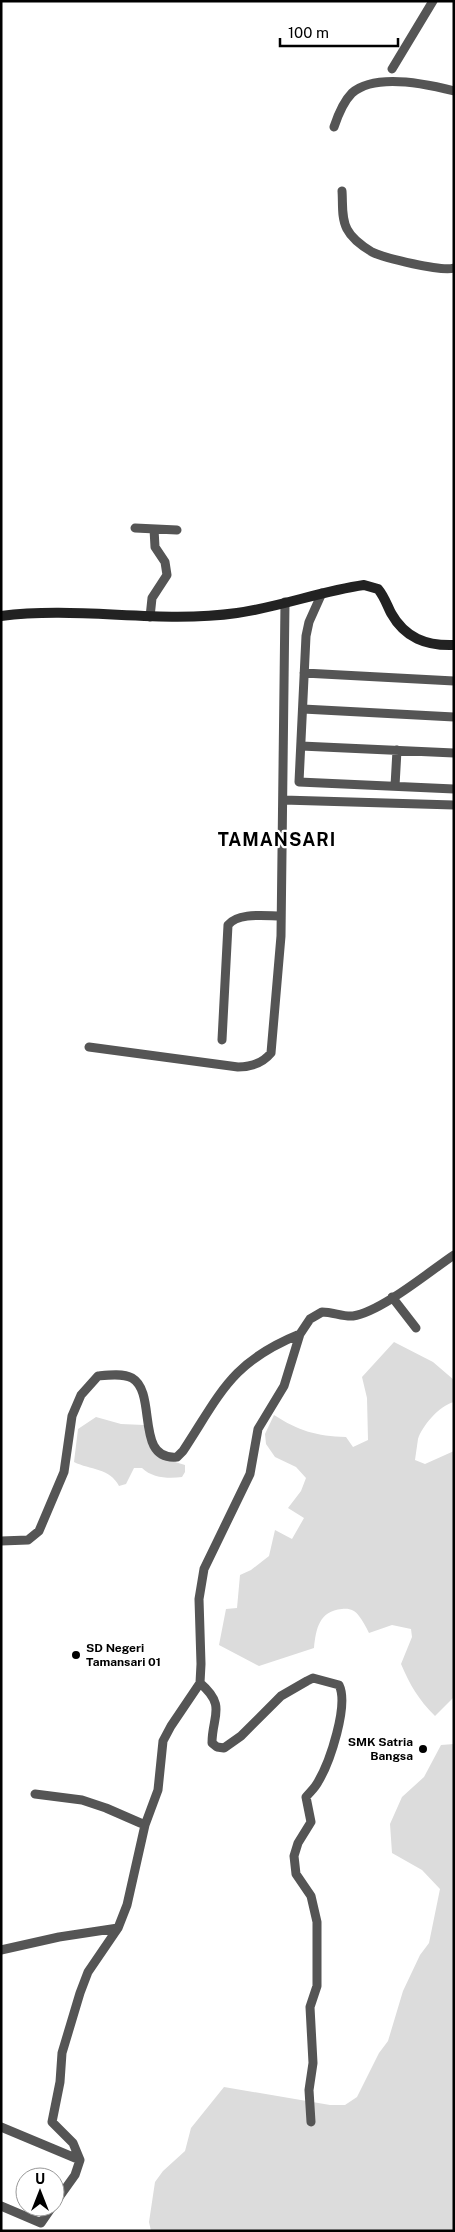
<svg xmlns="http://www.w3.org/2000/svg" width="455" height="2232" viewBox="0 0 455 2232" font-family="'Public Sans',sans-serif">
  <rect width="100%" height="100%" fill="#fff"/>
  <path fill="#dcdcdc" d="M394 1342 433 1362 454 1380V1402C440 1405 422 1426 418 1439 417 1446 416 1453 415 1460L425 1464 454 1451V1697L435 1716C418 1699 410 1685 401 1664L412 1637 411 1629 392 1625 369 1633C366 1627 363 1621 359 1616 355 1610 349 1608 342 1609 319 1611 316 1629 314 1648L259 1666 219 1645 226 1609 237 1608 240 1575 251 1570 269 1556 275 1530 292 1539 304 1518 288 1508 301 1491 306 1478 296 1467 275 1457 266 1444 265 1434 274 1415C299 1431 316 1436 346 1437L353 1447 368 1440 367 1398 362 1377Z
    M96 1417 121 1424 144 1425 165 1459 185 1465V1472L182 1477C169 1479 152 1478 142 1468H134L126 1484 119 1486C110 1468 90 1470 74 1462L78 1429Z
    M454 1744V2231H151L149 2222 155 2182 163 2171 185 2151 191 2128 224 2087 330 2105H345L357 2097 379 2053 388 2041 403 1991 420 1955 429 1943 440 1889 422 1870 392 1853 390 1824 402 1797 424 1777 441 1745Z"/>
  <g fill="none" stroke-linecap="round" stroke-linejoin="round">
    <path stroke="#555" stroke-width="9" d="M392 69 433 1
      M334 127C338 115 343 102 352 93 375 73 427 84 454 91
      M342 191C343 203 341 218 347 229 352 239 362 246 372 252 384 258 442 272 454 268
      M135 528 177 530
      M322 593 309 622 306 636 299 782 454 789
      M150 617 152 598 167 575 165 562 155 547 154 529
      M304 673 454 681
      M303 709 454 717
      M301 746 454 753
      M395 786 397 750
      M283 800 454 805
      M222 1040 228 925C238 912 266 916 281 916
      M89 1047 238 1067C251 1067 262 1064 271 1053L281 936 285 602
      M392 1297 416 1328
      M1 1541 28 1540 39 1531 64 1472 72 1416 81 1395 98 1376C108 1375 123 1373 132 1378 158 1393 134 1461 177 1457L183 1451C221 1393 231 1362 300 1334
      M200 1683C227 1706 212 1716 212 1743L217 1747 224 1748 241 1736 281 1696 307 1681 313 1678 339 1685C349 1705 330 1762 318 1782 315 1788 310 1792 306 1797L311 1822 298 1843 294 1856 296 1874 311 1896 317 1922V1986L310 2007 313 2063 309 2090 311 2122
      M35 1794 82 1800 106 1808 145 1825
      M1 1950 59 1937 118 1928
      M1 2127 80 2160
      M55 2203 75 2175 80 2160 73 2143 52 2122 60 2082 62 2053 80 1993 88 1972 118 1928 127 1905 145 1825 158 1790 163 1741 171 1726 200 1683 201 1664 199 1599 204 1569 250 1474 258 1429 284 1386 300 1334 310 1319 322 1312C333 1312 343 1317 353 1316 381 1312 430 1271 454 1255
      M1 2206 41 2223 52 2207"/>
    <path stroke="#222" stroke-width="10" d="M1 616C79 606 159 624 237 613 280 607 321 591 364 585L378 589C384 596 387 605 391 613 405 638 426 646 454 645"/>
  </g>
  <g fill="#000" stroke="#fff" stroke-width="2">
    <circle cx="76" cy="1655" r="5"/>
    <circle cx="423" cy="1749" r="5"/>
  </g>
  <g text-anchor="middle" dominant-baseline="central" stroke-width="4.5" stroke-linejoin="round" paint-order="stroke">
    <g font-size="12" font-weight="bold" fill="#000" stroke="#fff" text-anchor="start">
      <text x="86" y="1648">SD Negeri<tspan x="86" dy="14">Tamansari 01</tspan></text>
      <text x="413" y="1742" text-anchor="end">SMK Satria<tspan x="413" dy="14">Bangsa</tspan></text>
    </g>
    <g font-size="18" font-weight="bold" letter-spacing="1" fill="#000" stroke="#fff">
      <text x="277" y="839">TAMANSARI</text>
    </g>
  </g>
  <rect width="455" height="2232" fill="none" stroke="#000000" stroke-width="5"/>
  <g transform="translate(40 2192)"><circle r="24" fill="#ffffff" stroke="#999999"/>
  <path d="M0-4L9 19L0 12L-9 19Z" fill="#000000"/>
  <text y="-8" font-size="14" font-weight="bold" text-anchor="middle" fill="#000000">U</text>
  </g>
  <path d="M280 38v8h118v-8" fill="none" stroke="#000000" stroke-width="2.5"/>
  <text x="288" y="38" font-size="15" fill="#000000" stroke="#ffffff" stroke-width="4" paint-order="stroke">100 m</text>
</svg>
